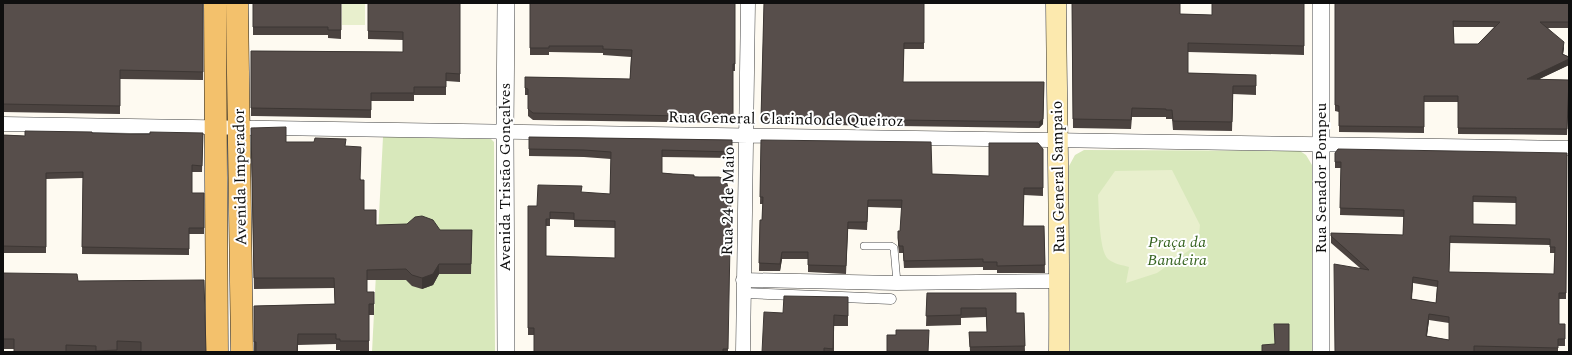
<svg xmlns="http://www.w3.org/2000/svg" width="1572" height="355" viewBox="0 0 1572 355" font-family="Spectral,serif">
  <rect width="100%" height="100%" fill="#fefaf1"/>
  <path fill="#d8e8bb" d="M383 137 491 139 494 142 495 352H372Z
    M1084 150 1300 151 1306 155 1312 165 1313 352H1070L1069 166 1075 155Z"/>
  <path fill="#e8efcd" d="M342 3H365V25H342Z
    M1172 170 1200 225 1198 244 1157 273 1126 283 1129 267C1122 265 1114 264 1108 259 1099 251 1099 208 1098 195L1115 171Z"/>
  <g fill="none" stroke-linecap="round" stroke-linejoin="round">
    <g stroke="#424242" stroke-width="8">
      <path id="service" d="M864 246H891L894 248 897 283"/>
    </g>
    <g stroke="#424242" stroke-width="11">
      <path id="pedestrian" d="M743 293 891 299"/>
    </g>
    <g stroke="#424242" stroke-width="15">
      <path id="minor" d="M3 124 1569 148
        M743 280 897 283 1060 281
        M743 352 748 3"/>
    </g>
    <g stroke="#424242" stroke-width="18">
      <path id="tertiary" d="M506 3 505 131 506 352
        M1321 352V3"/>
    </g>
    <g stroke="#313131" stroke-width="21">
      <path id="secondary" d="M1056 3C1057 119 1060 236 1059 352"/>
    </g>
    <g stroke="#202020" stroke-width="23">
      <path id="primary" d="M215 3 217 352
        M237 3 242 352"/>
    </g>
    <use href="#service" stroke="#fff" stroke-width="7"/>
    <use href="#pedestrian" stroke="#fff" stroke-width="10"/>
    <use href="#minor" stroke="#fff" stroke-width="14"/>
    <use href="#tertiary" stroke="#fff" stroke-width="17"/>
    <use href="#secondary" stroke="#fce9ae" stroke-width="20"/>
    <use href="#primary" stroke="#f3c16c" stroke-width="22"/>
  </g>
  <path fill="#4b4340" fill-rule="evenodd" d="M3 3H203V80L120 79V114L3 112Z
    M253 3H341V39L328 38V35H253Z
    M368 3H460V82L446 81V95H414V101H371V118L251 116V51L403 52V40L368 39Z
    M530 3H735V71H733V123L533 120 528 116V95H525V77L630 79 631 57 603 55V53L549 52V55H530Z
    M764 3H924V49H904L903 82H1044L1043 124 1039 128 761 124Z
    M1072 3 1180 14 1212 15 1304 3V55L1188 52V73L1256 75V95L1233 94 1232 131 1173 130 1172 119H1166V117H1132L1131 129 1073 128Z
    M1335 3H1569V28H1548L1564 48 1563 54 1569 57V65L1539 79 1569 88 1567 135 1458 134V102H1424V133L1339 132V112L1335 111ZM1453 27H1494L1478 44H1454Z
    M251 128 286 142H314L346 146 361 180 364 210 376 225 440 230H472L471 274H439L433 285 422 289 412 286 406 280H367V292H374V315H369V352H340V350H336V344L298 345V352H254V306L335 304 334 288 254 289Z
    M203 133 202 172H192V193H204V234H189V255L82 254 83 178 46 179V253H3V135L25 136Z
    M529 137 732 140V158L662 157V173L673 174 726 180 728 352H534V335H528V206H537L582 193 610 194 611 159 584 157 529 156ZM550 219 574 220V227L615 228V258L546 256V226H550Z
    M761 140 932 174 989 176 1043 149V196L1024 195 1023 226H1044L1045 273H997V270H983V267L904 268 903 253H899L898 245V231H900L902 208 868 207 867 230 848 229 846 274 808 272V259H782L780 271H759L760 220H762L763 204H760Z
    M1335 153H1567L1566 299H1559V324H1565V346H1558V352H1335L1360 268 1331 243V233L1403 235 1404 217 1340 215 1341 168H1335ZM1473 202 1516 203V225L1473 224ZM1450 243 1550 245V253H1555L1554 274 1449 272ZM1413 283 1437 287 1436 303 1412 299ZM1429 320 1449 323V340L1427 336Z
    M3 273 78 281 206 352 117 351V352H14V349H3Z
    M927 293 1016 313H1024L1025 352H970L969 332H987L986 317 961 318V325L926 326Z
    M848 297V326H834V352H762L783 313Z"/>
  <path fill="#3d3734" d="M1564 42V48L1562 60V54Z
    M1569 59V65L1527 85V79Z
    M1044 82 1043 124 1039 128V122Z
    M782 252V259L780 271V264Z
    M439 264V274L433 285 422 289V278Z
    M1413 277V283L1411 305V299Z
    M1429 314V320L1426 342V336Z"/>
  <path fill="#574e4b" stroke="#3d3734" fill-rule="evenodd" d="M3 3H203V72L120 70V106L3 104Z
    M253 3H341V30H328V27H253Z
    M368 3H460V74L446 73V87H414V93H371V110L251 108V51L403 52V32L368 31Z
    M530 3H735V64H733V117L533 113 528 109V89L525 88V77L630 79 632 50 603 49V46H549V48H530Z
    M764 3H924V43H904L903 82H1044L1043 119 1039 122 761 118Z
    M1072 3H1180V14L1212 15V3H1304V46L1188 43V73L1256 75V86H1233L1232 122 1173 121 1172 110H1166V109L1132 108 1131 120 1073 119Z
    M1335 3H1569V22H1540L1564 42 1562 54 1569 57V59L1527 79 1569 80 1567 129 1458 128V96H1424V127L1339 126V106L1335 105ZM1453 21 1500 22 1478 44H1454Z
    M286 127V142H314L315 138 346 139 345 146 361 147 360 180H364V210H376V225L407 224 415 217 422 216 433 220 440 230H472L471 264H439L433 274 422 278 412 275 406 269 367 270V292H374V304H369V341H340V339H336V334H298L297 352H256V342H254V306L335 304 334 278H254L251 128Z
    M25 131 92 132V133L130 134H150V132L203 133 202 166 192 165V193H204V228H189V249L82 247 83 172 46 173V247L3 246V135L25 136Z
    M529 137 732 140V152L662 150V173L673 174 694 175V177H719L726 180 729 192H731L728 349H723V352H534V328H528V206H537L538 185 582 186 581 192 610 194 611 152 584 150 529 149ZM550 212 574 213V220L615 221V258L546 256V219H550Z
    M761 140 931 142 932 174 989 176V143H1038L1043 149V188H1024L1023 226H1044L1045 265 997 266V262H983V259L904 261 903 246H899L898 238V231H900L902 200H868L867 222H848L846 266 808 265V252H782L780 264 759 263 760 220H762L763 197H760Z
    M1338 149 1567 153 1566 293H1559V324H1565V339H1558V348L1474 346V352H1335L1334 264 1369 270 1331 236V233L1403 235 1404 210 1340 208 1341 162H1335V153ZM1473 196 1516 197V225L1473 224ZM1450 236 1550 239V247H1555L1554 274 1449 272ZM1413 277 1438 281 1436 303 1411 299ZM1429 314 1449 317V340L1426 336Z
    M3 273 77 274 78 281 204 280 206 352H141V342L117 341V350L96 351V346L66 345V352H14V339H3Z
    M927 293H1016V313H1024L1025 346 970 347 969 332H987L986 308H961V315L926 316Z
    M784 296 848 297V316L834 315 833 349 824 348V352H762L764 312 783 313Z
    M1274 324H1289V352H1262V345L1275 344Z
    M896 330H929L928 352H887V335H896Z"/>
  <g text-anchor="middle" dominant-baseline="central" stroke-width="4" stroke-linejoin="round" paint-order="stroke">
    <g font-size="16" fill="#0f0f0f" stroke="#fff">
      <text transform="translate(786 119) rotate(1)">Rua General Clarindo de Queiroz</text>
      <text transform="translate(240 177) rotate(-91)">Avenida Imperador</text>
      <text transform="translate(505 177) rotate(-90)">Avenida Tristão Gonçalves</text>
      <text transform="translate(1058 177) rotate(-91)">Rua General Sampaio</text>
      <text transform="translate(1321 178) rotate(-90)">Rua Senador Pompeu</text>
      <text transform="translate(728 201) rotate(-89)">Rua 24 de Maio</text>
    </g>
    <g font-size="16" font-style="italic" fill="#376421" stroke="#fff">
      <text x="1177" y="242">Praça da<tspan x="1177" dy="18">Bandeira</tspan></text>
    </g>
  </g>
  <rect width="1572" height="355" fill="none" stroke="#0f0f0f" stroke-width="8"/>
</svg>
